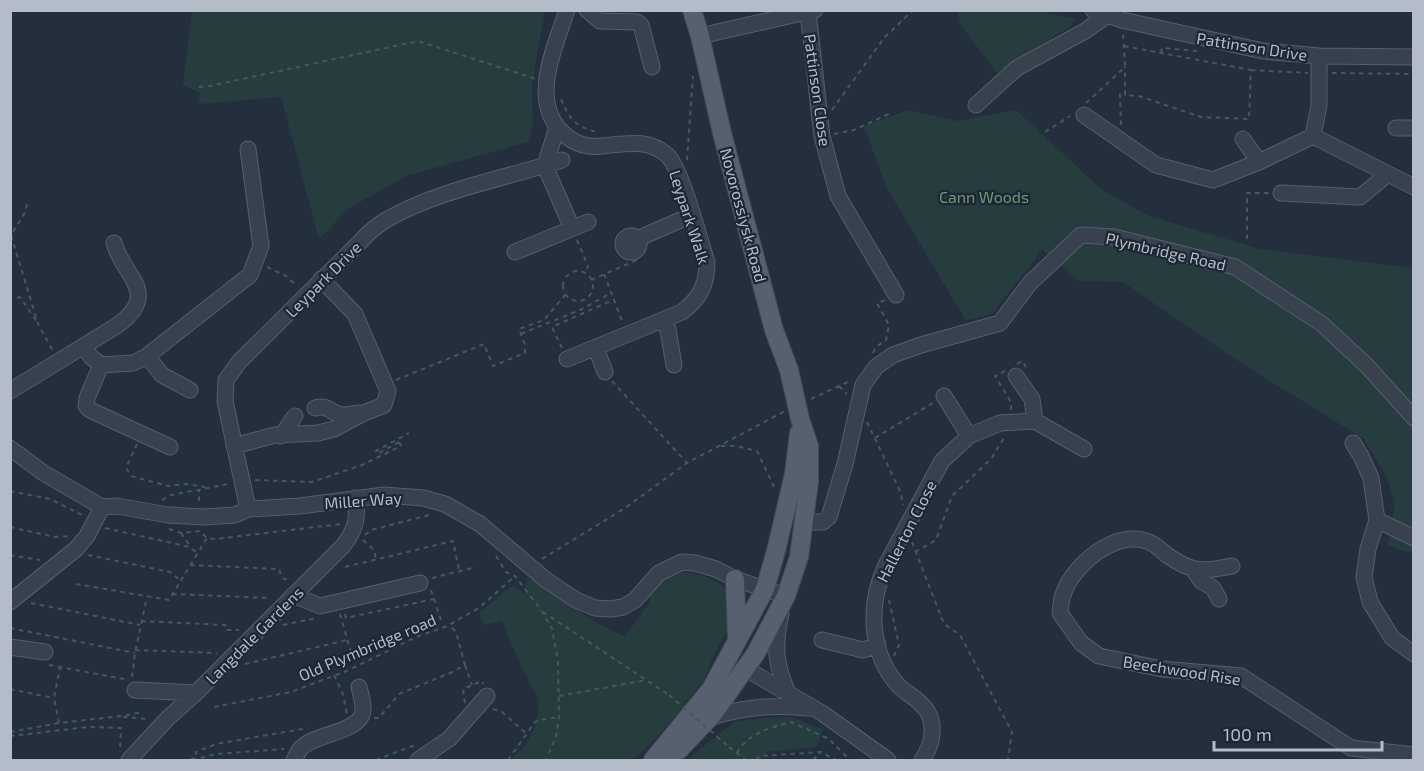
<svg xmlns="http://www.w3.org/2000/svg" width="1424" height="771" viewBox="0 0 1424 771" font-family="'Exo 2',sans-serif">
  <rect width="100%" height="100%" fill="#242f3e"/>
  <path fill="#263c3f" d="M192 11H545L532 84 533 123 528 142 406 176 348 209 319 239 281 97 199 104 200 93 183 85Z
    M958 11H1038L1077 19 1069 27 997 73 960 24Z
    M908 110 958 121 1016 110 1102 190 1149 216 1260 249 1413 268V554L1388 545 1395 502 1386 476 1364 439 1241 363 1123 282 1078 281 1042 250 993 313 966 321 886 187 864 126Z
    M684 572C706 574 720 581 734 598L733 622 715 652 704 680 669 724 640 754 629 760H511L526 745 536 725 539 700 520 664 502 621 485 625 479 613 513 585 525 594 527 577 597 623 625 637 649 603 653 587 661 580Z
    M792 717 812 726 824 729 816 747 767 752 760 760H687L734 722 762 718Z"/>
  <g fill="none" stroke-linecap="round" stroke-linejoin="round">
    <g stroke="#565f6c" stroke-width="17">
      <path id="minor" d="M587 10 600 21 637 22 641 25 652 67
        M1093 10 1122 20 1263 51 1319 56 1414 57
        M808 12 822 136 838 196 896 295
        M700 36 815 10
        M976 105 1017 68 1085 31 1109 14
        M1084 115 1156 165 1213 180 1259 162 1313 136 1319 105V56
        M557 127 545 166 572 228
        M1396 128H1414
        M1313 136 1414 187
        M1243 139 1259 162
        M1281 193 1360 197 1388 174
        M623 244a8 8 0 1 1 16 0a8 8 0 1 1-16 0Z
        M637 239 692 215
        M515 252 588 222
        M665 321 668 330 674 365
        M84 347 91 357 101 365 133 363 147 356 250 275 261 246 248 149
        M596 348 605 372
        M147 356 162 375 190 390
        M567 359 682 312C700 298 707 285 707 262 700 241 681 167 667 155 648 138 625 144 602 146 586 148 572 143 561 131 530 99 555 47 567 10
        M101 365 87 398 86 406 90 410 170 447
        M1016 376 1032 399 1035 421
        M10 391 118 325C161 292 124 278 114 243
        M944 396 969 436
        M315 408C330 404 330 414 343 415 348 415 354 414 358 413
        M281 436 295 416
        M1353 443 1361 456 1371 478 1377 520 1368 549 1364 577 1370 602 1392 638 1414 654
        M234 446 275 435 318 433 334 429 364 413 384 405 388 391 355 314 321 279
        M10 448 42 472 102 507 117 506 168 515 203 517 235 515 248 509 300 506 384 495 423 498 445 504 480 524 546 580 576 600 595 608 611 609 623 607 635 600 659 573 682 562 695 563 716 569 735 579 786 596
        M248 509 225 401 226 380 239 362 360 242C368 233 377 225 388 219 438 190 507 178 562 160
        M1377 520 1414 538
        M805 522H823L829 517 845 464 863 385 876 367 893 355 921 345 1000 323 1030 283 1081 235 1114 237 1235 267 1322 324 1367 366 1414 418
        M1232 566C1203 572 1192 573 1167 555 1162 551 1155 544 1149 542 1117 528 1072 565 1063 595 1061 600 1061 607 1060 613L1081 643 1099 656 1162 669 1241 676 1351 748 1414 755
        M1193 569 1201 581 1213 588 1219 599
        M293 595 320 606 420 583
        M10 602 76 549 87 536 102 507
        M781 614C774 646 775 665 789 695
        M822 640 863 650 878 645
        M10 647 45 652
        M746 669 822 713 888 760
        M135 690 196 693
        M709 718C742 707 773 704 808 708
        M129 760 168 718 196 693 343 546C355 531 359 517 355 498
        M294 760C296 757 298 751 301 748 315 734 354 733 362 715 365 707 361 695 359 687
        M418 760 449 739 487 696
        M922 760C933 745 938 720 922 705 915 697 904 692 897 684 869 651 868 603 886 565L942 461 969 436 1000 423 1035 421 1084 449"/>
    </g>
    <g stroke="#414a57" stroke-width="20">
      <path id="major" d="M735 579 737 639
        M653 760 711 689 765 589 776 551 794 474 799 433
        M662 760 679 750 713 714 756 653 786 596 799 557 809 482V446L800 419 789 370 774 330 722 133 700 36 692 10"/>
    </g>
    <path stroke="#44595c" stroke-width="2" stroke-dasharray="4.5 4.5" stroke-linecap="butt" d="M1124 46 1251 70 1249 119 1201 117 1139 96 1125 95
      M1161 53 1162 48 1197 51
      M1251 70 1308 73
      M1332 73 1414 74
      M199 87 210 86 418 41 536 79
      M561 99C570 120 574 125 596 132
      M1086 103 1125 67 1123 33
      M832 110 884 38 913 10
      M1121 125 1120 94 1125 95V67
      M1045 132 1070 116
      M834 134 854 130 891 113
      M687 160 693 76
      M27 204 26 211 11 235 38 324 53 351
      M1247 239V193H1269
      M577 240 588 266 585 273
      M267 267 286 276 297 286
      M563 286a15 15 0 1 1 30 0a15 15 0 1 1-30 0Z
      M604 274 622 321
      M591 280 639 259 635 251
      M17 298 20 297 37 322
      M521 334 582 309 611 293
      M562 348 552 327 613 300
      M873 353 876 347 886 340 889 325 877 303 885 300
      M1017 364 1022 361 1026 367
      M1005 371 995 376 1011 402V410
      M396 380 484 344 493 366 525 353V345L519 329 544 320 565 295
      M612 381 687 463
      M839 386 847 394
      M811 399 852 380
      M867 422 901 493 903 505
      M875 438 933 403
      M399 442 377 454 376 451 409 433
      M137 444 126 468 131 476 168 486 186 484 205 487
      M721 446H736L757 451 775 489
      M255 480 312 482 362 465 401 446 398 439
      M10 491 50 499 84 516
      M162 500 171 495 229 484
      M199 501V490
      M10 527 55 537 70 536
      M105 528 190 547 197 553
      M169 529 181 533 200 531 207 538 215 539 341 524
      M181 533 190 546
      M365 535 371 530 429 515
      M363 540 374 550 376 559
      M912 542 944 624 960 635 1012 732 1008 760
      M915 552 936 540 952 496 991 459 1006 435
      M10 555 40 560
      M88 555 170 572 180 580
      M496 556 506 572 515 576 541 610 552 629 558 660 559 717 556 737 546 760
      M542 559 625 508 687 463 785 411
      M190 565 279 569 282 578 291 581
      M345 567 453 541 459 570
      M432 578 476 567
      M76 584 169 600 207 538
      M431 590 441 620 433 631
      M172 594 271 598
      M889 600 899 645 894 656
      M31 603 140 625
      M543 612 669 695
      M340 614 355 667
      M345 614 346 618 434 599
      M141 621 225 625 226 630H239
      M283 625 316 618
      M10 628 135 653
      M135 650 217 653
      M245 664 347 640
      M49 665 129 680
      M465 665 472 685
      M334 675 343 694 347 715
      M132 677 135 653 147 597
      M10 689 54 698
      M559 696 647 680
      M465 703 463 689 482 681 483 684
      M214 707 291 692 349 670 416 637 447 626 479 608 515 576
      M493 709 502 712 527 734
      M123 717 148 719
      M374 718H379L399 694 450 673 465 665 456 632 449 625
      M59 723 54 698 60 667
      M10 732 59 723 122 716 143 712
      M10 736 88 727 121 728 120 752
      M729 747 746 760
      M737 753C748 733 770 728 791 722L829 739 850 760
      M190 760 196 757V752L216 744 308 728
      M192 760 216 754 284 749
      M376 760 415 745
      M508 760 535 722 539 720 559 717
      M756 760 760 756 821 752 836 760
      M813 760 821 752"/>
    <use href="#minor" stroke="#38414e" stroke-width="15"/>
    <use href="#major" stroke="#56606e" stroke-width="18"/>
    <path stroke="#44595c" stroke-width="2" stroke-dasharray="4.5 4.5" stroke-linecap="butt" d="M669 695 729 747"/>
  </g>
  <g text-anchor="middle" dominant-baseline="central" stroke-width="4.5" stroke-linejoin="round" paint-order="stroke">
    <g font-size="16" fill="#b4bcc9" stroke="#1d2633">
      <text transform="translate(1252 46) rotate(9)">Pattinson Drive</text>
      <text transform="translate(818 90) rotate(82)">Pattinson Close</text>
      <text transform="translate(744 215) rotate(75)">Novorossiysk Road</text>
      <text transform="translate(690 217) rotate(72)">Leypark Walk</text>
      <text transform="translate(1166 251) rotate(13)">Plymbridge Road</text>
      <text transform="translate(323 279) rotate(-45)">Leypark Drive</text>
      <text transform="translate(363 500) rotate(-4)">Miller Way</text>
      <text transform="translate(906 531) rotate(-63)">Hallerton Close</text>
      <text transform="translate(254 635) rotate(-45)">Langdale Gardens</text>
      <text transform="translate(367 647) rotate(-23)">Old Plymbridge road</text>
      <text transform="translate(1182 670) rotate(9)">Beechwood Rise</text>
    </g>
    <g font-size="16" fill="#6b9a76" stroke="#1d2633">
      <text x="984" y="196">Cann Woods</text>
    </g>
  </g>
  <rect width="1424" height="771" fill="none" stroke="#b4bcc9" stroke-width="24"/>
  <path d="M1214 741v9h168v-9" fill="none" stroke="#b4bcc9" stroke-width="3"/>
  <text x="1223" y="741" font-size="18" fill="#b4bcc9" stroke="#1d2633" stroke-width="4.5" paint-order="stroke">100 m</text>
</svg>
